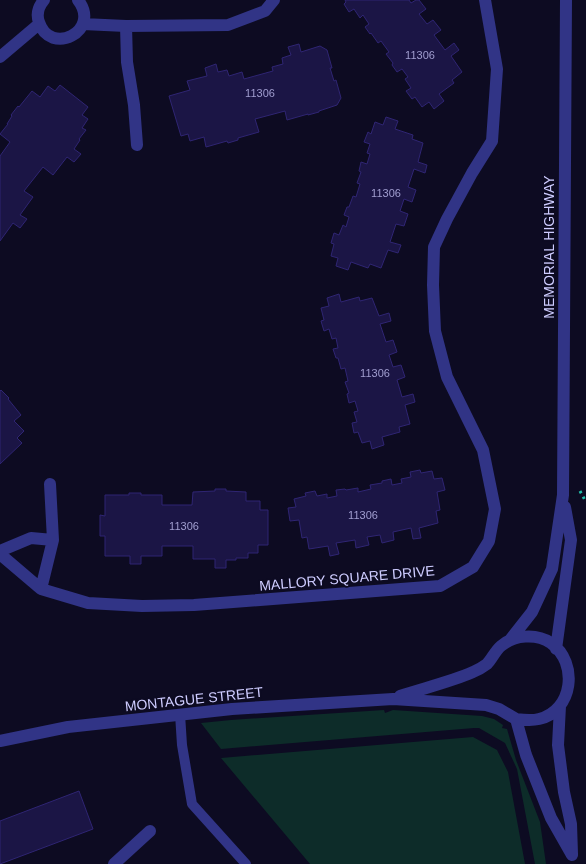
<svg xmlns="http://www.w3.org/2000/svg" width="586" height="864" viewBox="0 0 586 864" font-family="Helvetica,sans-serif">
  <rect width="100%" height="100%" fill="#0d0b22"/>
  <path fill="#0d2c29" d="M384 710 385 713 393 710 482 716 494 719 503 725 502 728 507 729 516 760 540 822 546 864H535L517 769 505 743 479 728H474L221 749 201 723 231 720Z
    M473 737 497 750 508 772 525 864H310L221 758Z"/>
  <path fill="#1b1545" stroke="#2f2573" d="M345 0H409L411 3 416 0H419L426 9 419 14 427 24 433 20 441 30 434 35 445 50 454 43 459 50 451 56 462 72 452 80 454 83 439 94 444 101 434 109 429 102 422 107 415 97 412 99 406 91 411 88 405 79 408 77 402 69 397 72 392 65 393 63 386 54 389 52 381 41 378 43 371 33 370 34 365 27 369 24 363 15 360 18 354 9 349 12 344 4 346 2Z
    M299 44 301 52 320 46 327 50 332 68H330L334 81 336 80 341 98 337 105 319 111V112L308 115V114L287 120 285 111 255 119 259 132 238 138V140L228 143 227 141 206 147 204 137 190 141 188 134 181 136 169 96 190 90 187 81 207 76 205 68 216 64 218 72 227 70 229 76 242 72 244 79 273 71 272 67 283 64 282 58 291 55 288 47Z
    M60 85 88 107 82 115 88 119 82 128 86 130 79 139 80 140 74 149 81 154 74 162 67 157 53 175 43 167 24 191 33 197 20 215 27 219 20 228 13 223 0 241V156L10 142 0 134 8 124H7L12 116 11 115 18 106 19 107 32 91 40 97 48 86 55 91Z
    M386 117 398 121 395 129 413 135 412 139 423 143 418 162 427 165 425 173 414 169 408 187 416 190 412 202 404 199 400 211 408 214 404 226 396 224 390 242 401 245 398 253 388 250 381 268 370 264 368 268 351 262 348 270 336 266 338 258 331 256 334 244 331 243 334 233 339 235 343 225 346 227 349 217 344 215 347 207H349L353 196 356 197 360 184 357 183 361 172 359 171 361 162 367 164 370 154 367 153 370 144 364 142 368 132 371 134 375 122 383 125Z
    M339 294 341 302 359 297 360 301 372 298 379 316 389 313 391 321 380 324 386 342 393 340 397 352 389 355 393 367 401 365 405 377 397 380 402 397 413 394 415 402 405 405 410 424 399 427 400 432 382 437 384 445 372 449 370 441 362 443 358 432 354 433 352 423 357 422 354 412 358 411 355 401 349 403 347 394 349 393 345 382 348 381 345 368 341 369 338 358H336L333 349 338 348 336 338 332 339 329 329 324 331 321 321 324 320 321 308 329 306 327 298Z
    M1 390 9 398 8 399 21 415 14 421 24 431 17 438 22 443 0 464V391Z
    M420 470 421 473 432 471 434 479 442 478 445 490 437 492 440 510 436 511 438 523 419 528 421 538 413 539 411 528 393 532 394 540 382 543 380 535 367 537 369 545 356 548 355 540 336 543 339 554 330 556 328 546 309 549 307 537 302 538 299 520 290 521 288 508 296 507 294 499 306 496 305 493 315 491 317 496 327 494V498L337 496 336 490 345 489 346 490 358 488V492L371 489 370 485 382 483V481L391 479 392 485 402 483 401 479 411 477 410 472Z
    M215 489H226V491L246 492V501H260V510H268V545H258V553H248V558H236V560H226V568H215V559H193V546H162V556H141V564H130V556H105V536H100V515L105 516V495H129V493H141V495H162V505H192L193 492 215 491Z
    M79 791 93 829 0 864V821Z"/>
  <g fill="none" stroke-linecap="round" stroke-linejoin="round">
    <path stroke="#22bda9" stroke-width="3" stroke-dasharray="2.5 4" stroke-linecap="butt" d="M580 491 586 502"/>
    <path stroke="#313486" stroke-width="10" d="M180 714 182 745 192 804 246 864"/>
    <path stroke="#313486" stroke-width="12" d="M44 0C39 6 36 14 39 22 50 57 102 31 78 0
      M83 24 126 26 228 25 265 11 274 0
      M126 26 127 62 134 105 137 145
      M0 57 39 24
      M0 551 31 538 53 540
      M0 554 41 589 53 540 50 484
      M41 589 88 603 142 606 194 605 440 586 473 567 489 541 495 509 483 450 447 377 435 331 433 285 434 247 447 219 472 173 492 141 497 69 485 0
      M114 864 150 831"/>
    <path stroke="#313486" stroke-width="12" d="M510 640 532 612 552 569 563 495 566 0
      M556 649 571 540 565 507
      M400 696C424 688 450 682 473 672 478 670 483 667 487 664 492 659 495 651 501 646 514 635 536 633 551 643 579 663 573 711 539 719 531 721 524 720 516 719
      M560 706 558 745 564 792 571 824 572 854
      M0 741 68 727 232 709 393 699 486 705 499 709 516 719 526 755 551 818 572 855"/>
  </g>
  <g text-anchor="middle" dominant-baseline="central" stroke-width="4" stroke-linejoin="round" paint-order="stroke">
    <g font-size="11" fill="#a19ed0">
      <text x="420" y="55">11306</text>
      <text x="260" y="93">11306</text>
      <text x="386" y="193">11306</text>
      <text x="375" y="373">11306</text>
      <text x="363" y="515">11306</text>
      <text x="184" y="526">11306</text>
    </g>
    <g font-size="14" fill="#ceccff" stroke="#0d0b22">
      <text transform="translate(549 247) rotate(-90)">MEMORIAL HIGHWAY</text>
      <text transform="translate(347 578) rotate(-5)">MALLORY SQUARE DRIVE</text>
      <text transform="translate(194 699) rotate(-6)">MONTAGUE STREET</text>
    </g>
  </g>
</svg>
